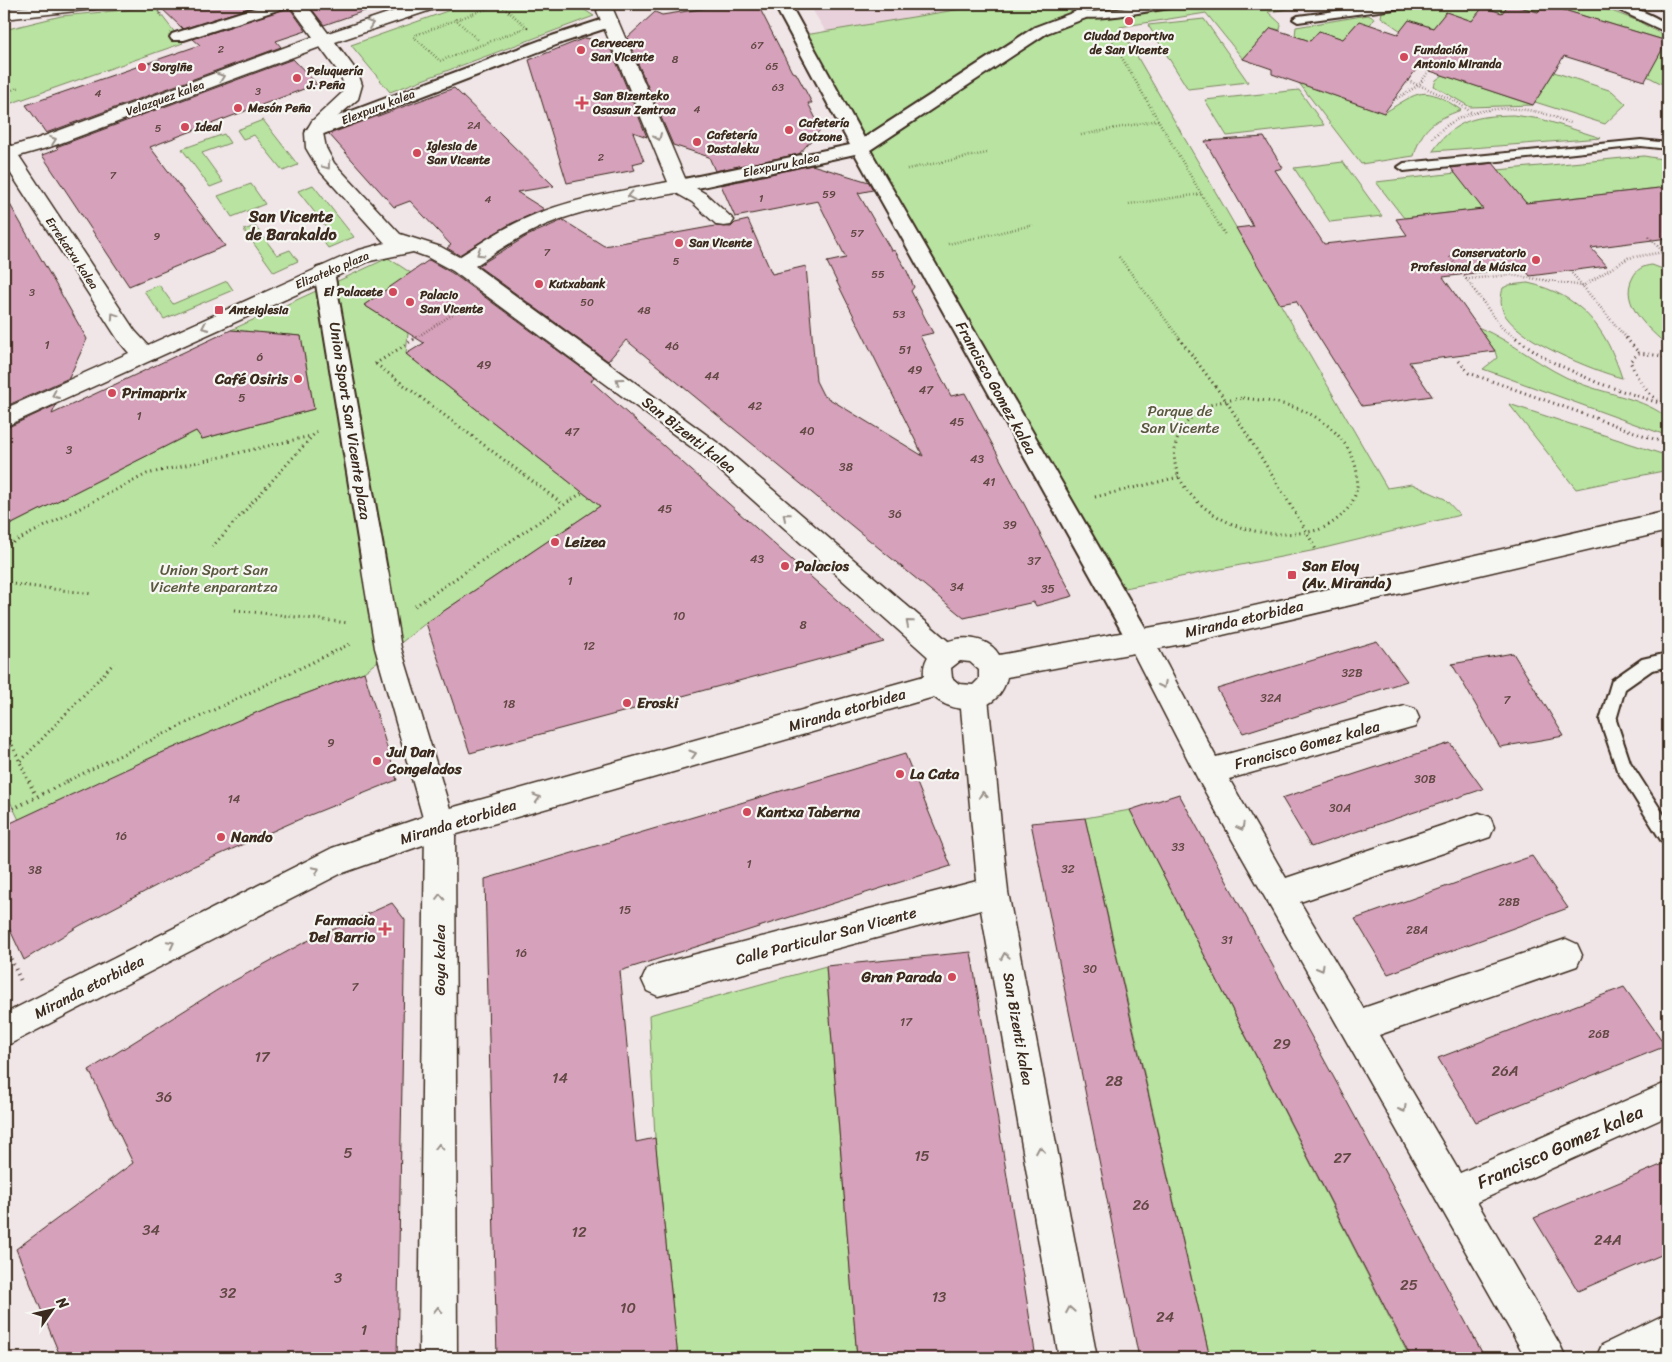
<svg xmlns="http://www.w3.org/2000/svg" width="1672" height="1362" viewBox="0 0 1672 1362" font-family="Sriracha,sans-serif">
  <rect width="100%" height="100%" fill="#f0e5e7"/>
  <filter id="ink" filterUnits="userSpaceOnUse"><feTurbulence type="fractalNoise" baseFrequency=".02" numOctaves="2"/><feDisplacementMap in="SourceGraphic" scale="10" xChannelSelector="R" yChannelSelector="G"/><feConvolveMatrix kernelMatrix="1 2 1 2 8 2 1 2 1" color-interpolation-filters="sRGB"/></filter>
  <g filter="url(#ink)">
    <path fill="#e8d1da" d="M809 4H991L826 32Z"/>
    <path fill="#b8e3a0" stroke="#7a865f" d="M467 4H575L594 16 390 92 351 45Z
      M991 4H1322L1268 12 1281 24 1280 30 1271 28 1243 59 1206 13 1120 27 1387 488 1412 484 1445 499 1460 515 1316 550 1110 591 799 36Z
      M1452 4H1585L1609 10 1638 21 1668 38V87L1647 76 1667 41 1544 4 1538 12 1509 4 1502 13 1483 7 1472 21 1446 12 1433 28 1409 20 1401 31 1381 17 1382 12Z
      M155 7 183 43 9 104 4 95V30L61 16Z
      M1368 15 1374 18 1370 25 1358 22 1343 39 1319 31 1310 41 1295 36 1296 27Z
      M1204 19 1248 82 1188 89 1148 25Z
      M1554 72 1612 91 1626 104 1605 124 1535 102Z
      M1443 75 1533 105 1470 107 1434 86 1436 80Z
      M1299 83 1384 113C1420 91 1423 84 1461 110 1434 120 1422 127 1414 156L1361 164Z
      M1299 90 1324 125 1227 136 1205 100Z
      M1513 115 1541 119 1601 138 1433 151C1455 119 1476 116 1513 115Z
      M263 120 298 165 283 171 254 135 243 139 237 130Z
      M224 134 230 143 202 153 223 182 210 187 182 149Z
      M1644 156 1668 160V187L1526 203 1498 170Z
      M1343 162 1382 216 1330 222 1294 168Z
      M1456 173 1483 209 1404 218 1376 182Z
      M251 184 265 204 232 217 218 196Z
      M313 185 354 237 328 248 320 237 330 232 298 191Z
      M255 226 277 255 290 250 298 261 274 272 244 230Z
      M388 258 411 273 364 305 408 333 406 354 600 506 426 623 364 672 265 709 159 754 20 822 4 789V528L196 431 202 439 314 409 301 336 231 330Z
      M1652 265 1668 271V346C1650 330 1618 304 1633 277 1637 269 1643 266 1652 265Z
      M227 281 233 290 164 319 144 291 159 285 173 304Z
      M1528 283C1581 295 1606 328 1622 378 1594 371 1514 339 1503 311 1500 304 1501 295 1503 288L1509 285Z
      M1478 327C1514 342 1543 369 1579 383 1609 395 1643 398 1668 418V436L1483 369 1497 358 1495 351Z
      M1509 404 1668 456V470L1576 489Z
      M1130 810 1410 1358H1210L1085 818Z
      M826 966 857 1358H678L655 1138 649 1015Z"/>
    <path fill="#d6a1ba" stroke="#3b2a1e" d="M157 4H262L183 29Z
      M308 4H369L370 9 324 25Z
      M733 4H748L759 7 792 72 796 73 812 103H808L821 129 799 154 715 171 709 157 673 145 627 38 655 12 662 15Z
      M1509 4 1538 12 1544 4 1667 41 1645 81 1564 56 1533 105 1418 67 1384 113 1272 74V69L1243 59 1271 28 1310 41 1319 31 1343 39 1359 21 1398 34 1409 20 1433 28 1446 12 1472 21 1483 7 1502 13Z
      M289 7 306 31 276 41 281 47 46 133 26 105 200 45 193 39Z
      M585 38 608 42 647 137 633 132 644 161 632 164 635 170 567 183 529 60Z
      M293 59 317 84 150 147 225 246 129 286 42 155 58 149 56 147Z
      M454 88 554 186 517 192 544 209 510 224 459 255 447 248 451 245 410 201 394 207 329 134Z
      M1264 137 1283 168 1275 170 1324 244 1407 235 1396 219 1483 209 1451 168 1493 163 1526 203 1668 187V238L1591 248 1607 266 1530 276 1523 267 1443 277 1495 351 1409 362 1432 396 1362 406 1296 301 1280 304 1236 228 1253 226 1205 141Z
      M812 165 869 182 873 190 858 193 891 250 895 251 906 269 914 287 911 291 933 333 920 336 951 396 965 393 1073 596 1036 606 1034 602 964 618 626 340 608 361 478 266 527 236 563 220 604 246 715 226 731 227 735 223 748 220 772 274 806 266 816 381 823 395 923 456 827 262 846 258 818 201 735 217 721 185Z
      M4 194 87 339 69 378 4 407Z
      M429 260 452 273 594 377 591 381 884 642 470 753 426 623 600 506 406 354 424 343 364 305Z
      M231 330 301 336 314 409 202 439 196 431 4 528V429L56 405 52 414Z
      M1377 641 1407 681 1243 733 1217 689Z
      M1513 653 1564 736 1500 747 1452 664Z
      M364 672 397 780 300 819 194 866 79 926 24 960 4 917V826L159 754 265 709Z
      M1450 743 1483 789 1311 847 1282 798Z
      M905 754 951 866 620 971 636 1142 655 1138 678 1358H497L485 879Z
      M1179 794 1339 1087 1485 1358H1411L1130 810Z
      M1085 818 1131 1020 1210 1358H1139L1031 823Z
      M1532 856 1568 908 1388 974 1355 919Z
      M392 903 405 920 397 1358H61L16 1249 133 1163 89 1070 219 989 303 943Z
      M971 952 1036 1358H857L826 966Z
      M1624 987 1666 1046 1476 1122 1438 1058Z
      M1668 1162V1252L1578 1291 1534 1218Z"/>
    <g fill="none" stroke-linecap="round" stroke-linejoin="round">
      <g stroke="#3b2a1e" stroke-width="4">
        <path id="service" d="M1076 4H1086L1085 12C1117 11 1149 2 1181 4L1176 7C1159 9 1085 24 1075 15Z
          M1388 4H1413L1408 7 1298 22 1293 19 1298 16Z
          M1606 4C1626 3 1652 14 1668 25V33Z
          M1641 140 1668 143V149L1641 146 1404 171 1398 167 1404 163Z
          M1668 653V667L1652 670 1625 689 1616 720 1630 762 1668 821V844L1662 842 1617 770 1600 720 1612 680 1642 659Z"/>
      </g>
      <g stroke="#3b2a1e" stroke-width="4">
        <path id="pedestrian" d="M267 4H290L287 7 184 40H172L170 37 172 34Z
          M774 4H790L864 138 1035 27 1080 10 1086 12 1088 15 1086 18 1047 33 870 150 1149 634 1152 641 1149 648 1140 651 1131 648 855 154 679 192 673 190 670 186 673 182 679 180 850 145Z
          M610 17 616 19 618 22 616 25 564 42 321 135 315 136 309 135 306 131 309 127 552 36Z
          M324 266 331 268 334 272 387 570 383 577 375 579 367 577 363 570 314 272 317 268Z"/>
      </g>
      <g stroke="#3b2a1e" stroke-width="3">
        <path id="minor" d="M50 4H102L100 8 94 9 4 19V9Z
          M289 4H306L328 33 415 4H439L437 8 335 42 358 73 362 85 358 99 329 124 323 133 326 148 334 163 400 234 441 247 459 257C482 242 505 227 529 217 573 198 621 191 668 182L597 11 600 7 606 6 612 7 687 183 706 194 734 220 731 225 724 226 717 225 692 202 676 193C632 201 586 208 545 225 520 236 497 251 475 266L722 446 955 647 959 655 955 663 945 666 935 663 706 458 453 271 427 257 413 252 370 261 4 427V409L129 353 119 341 4 163V143L12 146 36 139 313 37ZM320 47 340 74 344 85 342 93 312 121 305 133 306 148 319 170 385 243 356 251 148 345 135 331 19 156 50 147Z
          M375 560 384 563 388 570 401 648 455 825 457 1358H419L425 825 375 648 362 570 366 563Z
          M1140 630 1150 633 1216 757 1405 706 1415 709 1419 718 1415 727 1229 779 1286 878 1479 813 1490 817 1494 827 1490 837 1300 902 1363 1008 1566 939 1577 944 1582 955 1577 966 1379 1035 1460 1173 1668 1082V1116L1477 1202 1560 1345 1566 1358H1526L1199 781 1127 641 1130 633Z
          M974 686 984 690 988 698 1008 892 1097 1358H1059L981 910 658 996 647 991 642 980 647 969 658 964 977 881 960 698 964 690Z
          M1668 1313V1352L1655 1358H1596L1602 1345Z"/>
      </g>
      <g stroke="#3b2a1e" stroke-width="3">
        <path id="tertiary" d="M1657 4H1668V11L1662 10Z
          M1668 511V531L1197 641 1007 677C1000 712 959 718 934 697L440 839 340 874 4 1047V1014L332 848 440 811 924 676C920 636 983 626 999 655L1197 619ZM960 661 970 662 979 670V679L973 685 959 684 952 678 951 668Z"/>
      </g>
      <path stroke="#3b2a1e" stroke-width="2.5" stroke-dasharray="0.5 2.5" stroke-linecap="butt" d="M153 4 163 17
        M499 4 527 27 440 61 413 36Z
        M1201 6 1213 4
        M455 19 478 40
        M1111 39 1225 235
        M1429 71 1419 85 1457 102 1471 112
        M1408 81 1418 85
        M4 93 20 87
        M1394 100 1419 85
        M1081 135 1158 120
        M1433 138C1458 109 1501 104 1538 112 1549 114 1560 120 1571 123
        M907 169 987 153
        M1129 204 1202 194
        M1649 237 1668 257
        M948 244 1033 225
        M1119 257 1180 339
        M1450 257 1502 328 1518 339
        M1570 271 1627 339
        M1466 279 1511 275 1583 286 1628 258 1664 252
        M414 339 464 307"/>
      <path stroke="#3b2a1e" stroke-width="3" stroke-dasharray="1 4" stroke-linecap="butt" d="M1179 338 1227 402 1307 532 1316 550
        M1516 338 1548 360 1598 383 1659 403
        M1626 338 1639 353
        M1668 360 1662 356 1639 353 1630 361C1638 381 1648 397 1668 406
        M1459 361 1469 373 1668 444
        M375 364 416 338
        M376 364 564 505
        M1243 398C1267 401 1291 403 1312 415 1358 440 1380 498 1325 527 1313 533 1297 533 1284 534 1270 534 1256 532 1243 528 1208 517 1163 482 1177 440 1183 424 1194 412 1210 405 1220 401 1232 400 1243 398Z
        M1095 497 1179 477
        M4 547 147 474 311 436
        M212 547 317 431
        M4 583 93 594
        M415 606 583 492
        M235 610 349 623
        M4 727 29 782
        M21 761 114 663
        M65 782 352 643"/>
      <path stroke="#3b2a1e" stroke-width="4" stroke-dasharray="1 4.5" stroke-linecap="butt" d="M29 781 36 796
        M13 809 68 781
        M4 944 21 981"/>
      <use href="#service" fill="#f6f6f2" fill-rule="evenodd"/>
      <use href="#pedestrian" fill="#f6f6f2" fill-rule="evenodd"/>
      <use href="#minor" fill="#f6f6f2" fill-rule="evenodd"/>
      <use href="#tertiary" fill="#f6f6f2" fill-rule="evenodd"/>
    </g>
    <defs><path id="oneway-chevron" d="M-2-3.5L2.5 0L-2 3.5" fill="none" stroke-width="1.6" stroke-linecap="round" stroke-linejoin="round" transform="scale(1.25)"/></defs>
    <g stroke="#989088">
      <use href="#oneway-chevron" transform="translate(370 24) rotate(-19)"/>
      <use href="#oneway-chevron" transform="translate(221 77) rotate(-20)"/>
      <use href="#oneway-chevron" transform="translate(658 137) rotate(67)"/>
      <use href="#oneway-chevron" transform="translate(53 140) rotate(-20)"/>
      <use href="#oneway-chevron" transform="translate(327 166) rotate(53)"/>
      <use href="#oneway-chevron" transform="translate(631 196) rotate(168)"/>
      <use href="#oneway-chevron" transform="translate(480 253) rotate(148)"/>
      <use href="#oneway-chevron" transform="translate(114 316) rotate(-124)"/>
      <use href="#oneway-chevron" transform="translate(205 327) rotate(155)"/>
      <use href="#oneway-chevron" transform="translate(619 381) rotate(-144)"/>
      <use href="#oneway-chevron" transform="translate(55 395) rotate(156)"/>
      <use href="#oneway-chevron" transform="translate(786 516) rotate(-139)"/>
      <use href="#oneway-chevron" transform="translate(909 623) rotate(-139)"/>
      <use href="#oneway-chevron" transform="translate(1163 685) rotate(63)"/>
      <use href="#oneway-chevron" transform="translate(693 754) rotate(-16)"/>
      <use href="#oneway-chevron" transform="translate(983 795) rotate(-96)"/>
      <use href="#oneway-chevron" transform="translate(537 798) rotate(-16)"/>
      <use href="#oneway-chevron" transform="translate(1241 827) rotate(61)"/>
      <use href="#oneway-chevron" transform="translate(316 870) rotate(-27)"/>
      <use href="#oneway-chevron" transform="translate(440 897) rotate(-90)"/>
      <use href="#oneway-chevron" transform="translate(171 944) rotate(-27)"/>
      <use href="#oneway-chevron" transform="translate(1005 956) rotate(-100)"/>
      <use href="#oneway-chevron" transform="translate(1321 968) rotate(60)"/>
      <use href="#oneway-chevron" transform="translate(1403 1109) rotate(60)"/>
      <use href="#oneway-chevron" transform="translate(439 1147) rotate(-90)"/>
      <use href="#oneway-chevron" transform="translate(1040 1150) rotate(-100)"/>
      <use href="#oneway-chevron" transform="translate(438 1310) rotate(-90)"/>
      <use href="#oneway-chevron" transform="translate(1070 1310) rotate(-100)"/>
    </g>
  </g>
  <g fill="#d1495b" stroke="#f6f6f2" stroke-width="2">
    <circle cx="1129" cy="21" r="5"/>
    <circle cx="581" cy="50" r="5"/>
    <circle cx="1404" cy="57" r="5"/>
    <circle cx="142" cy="67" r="5"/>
    <circle cx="297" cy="78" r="5"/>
    <path d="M579.5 95.5h5v5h5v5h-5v5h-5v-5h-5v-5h5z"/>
    <circle cx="238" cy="108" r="5"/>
    <circle cx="185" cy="127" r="5"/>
    <circle cx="789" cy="130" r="5"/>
    <circle cx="697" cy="142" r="5"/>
    <circle cx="417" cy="153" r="5"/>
    <circle cx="679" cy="243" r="5"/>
    <circle cx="1536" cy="260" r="5"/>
    <circle cx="539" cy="284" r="5"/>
    <circle cx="393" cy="292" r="5"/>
    <circle cx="410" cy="302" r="5"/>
    <rect x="214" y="305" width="10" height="10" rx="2.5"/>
    <circle cx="298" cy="379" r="5"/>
    <circle cx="112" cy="393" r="5"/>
    <circle cx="555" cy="542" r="5"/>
    <circle cx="785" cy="566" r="5"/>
    <rect x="1287" y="570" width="10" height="10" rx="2.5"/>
    <circle cx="627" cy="703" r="5"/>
    <circle cx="377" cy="761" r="5"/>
    <circle cx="900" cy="774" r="5"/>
    <circle cx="747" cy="812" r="5"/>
    <circle cx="221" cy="837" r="5"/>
    <path d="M382.5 921.5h5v5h5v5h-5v5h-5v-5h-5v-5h5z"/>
    <circle cx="952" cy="977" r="5"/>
  </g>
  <g text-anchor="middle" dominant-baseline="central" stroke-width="4.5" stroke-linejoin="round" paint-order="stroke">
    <g font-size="11" fill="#624845">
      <text x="757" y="45">67</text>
      <text x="221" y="49">2</text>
      <text x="675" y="59">8</text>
      <text x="772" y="66">65</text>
      <text x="778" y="87">63</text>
      <text x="258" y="91">3</text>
      <text x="98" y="93">4</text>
      <text x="697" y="109">4</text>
      <text x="474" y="125">2A</text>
      <text x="158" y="128">5</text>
      <text x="601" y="157">2</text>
      <text x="113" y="175">7</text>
      <text x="829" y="194">59</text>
      <text x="761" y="198">1</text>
      <text x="488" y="199">4</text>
      <text x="857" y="233">57</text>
      <text x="157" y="236">9</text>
      <text x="547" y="252">7</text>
      <text x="676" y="261">5</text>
      <text x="878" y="274">55</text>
      <text x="32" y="292">3</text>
      <text x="587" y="302">50</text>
      <text x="644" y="310">48</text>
      <text x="899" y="314">53</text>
    </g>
    <g font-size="12" font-weight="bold" fill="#3b2a1e" stroke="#f6f6f2" text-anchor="start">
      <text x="1129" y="36" text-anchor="middle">Ciudad Deportiva<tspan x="1129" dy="14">de San Vicente</tspan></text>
      <text x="591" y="43">Cervecera<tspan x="591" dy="14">San Vicente</tspan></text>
      <text x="1414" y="50">Fundación<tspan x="1414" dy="14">Antonio Miranda</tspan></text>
      <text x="152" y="67">Sorgiñe</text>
      <text x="307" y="71">Peluquería<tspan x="307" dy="14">J. Peña</tspan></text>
      <text x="593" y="96">San Bizenteko<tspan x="593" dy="14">Osasun Zentroa</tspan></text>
      <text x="248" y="108">Mesón Peña</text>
      <text x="799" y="123">Cafetería<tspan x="799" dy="14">Gotzone</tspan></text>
      <text x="195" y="127">Ideal</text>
      <text x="707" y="135">Cafetería<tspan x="707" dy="14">Dastaleku</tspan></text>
      <text x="427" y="146">Iglesia de<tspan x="427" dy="14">San Vicente</tspan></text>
      <text x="689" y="243">San Vicente</text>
      <text x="1526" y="253" text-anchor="end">Conservatorio<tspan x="1526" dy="14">Profesional de Música</tspan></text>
      <text x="549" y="284">Kutxabank</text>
      <text x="383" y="292" text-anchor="end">El Palacete</text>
      <text x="420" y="295">Palacio<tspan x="420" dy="14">San Vicente</tspan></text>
      <text x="229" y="310">Anteiglesia</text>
    </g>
    <g font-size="12" fill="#3b2a1e" stroke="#f6f6f2">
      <text transform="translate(165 98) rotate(-20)">Velazquez kalea</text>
      <text transform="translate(378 107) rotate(-21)">Elexpuru kalea</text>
      <text transform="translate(781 165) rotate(-12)">Elexpuru kalea</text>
      <text transform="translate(72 253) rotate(56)">Errekatxu kalea</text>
      <text transform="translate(332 270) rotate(-23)">Elizateko plaza</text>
    </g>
    <g font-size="12" fill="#624845">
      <text x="47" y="345">1</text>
      <text x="672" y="346">46</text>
      <text x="905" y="350">51</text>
      <text x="260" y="357">6</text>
      <text x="484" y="365">49</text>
      <text x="915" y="370">49</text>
      <text x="712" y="376">44</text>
      <text x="926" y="390">47</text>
      <text x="242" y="398">5</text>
      <text x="755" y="406">42</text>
      <text x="139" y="416">1</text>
      <text x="957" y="422">45</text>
      <text x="807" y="431">40</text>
      <text x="572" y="432">47</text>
      <text x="69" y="450">3</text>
      <text x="977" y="459">43</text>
      <text x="846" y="467">38</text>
      <text x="989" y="482">41</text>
      <text x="665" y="509">45</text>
      <text x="895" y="514">36</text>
      <text x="1010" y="525">39</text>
      <text x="757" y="559">43</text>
      <text x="1034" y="561">37</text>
      <text x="570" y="581">1</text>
      <text x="957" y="587">34</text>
      <text x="1048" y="589">35</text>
      <text x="679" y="616">10</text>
      <text x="803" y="625">8</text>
      <text x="589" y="646">12</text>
      <text x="1352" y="673">32B</text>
      <text x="1271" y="698">32A</text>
      <text x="1507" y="700">7</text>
      <text x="509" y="704">18</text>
      <text x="331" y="743">9</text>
      <text x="1425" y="779">30B</text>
      <text x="234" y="799">14</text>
      <text x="1340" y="808">30A</text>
      <text x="121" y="836">16</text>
      <text x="1178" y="847">33</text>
      <text x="749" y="864">1</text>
      <text x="1068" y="869">32</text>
      <text x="35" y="870">38</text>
      <text x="1509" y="902">28B</text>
      <text x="625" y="910">15</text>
      <text x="1417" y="930">28A</text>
      <text x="1227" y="940">31</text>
      <text x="521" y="953">16</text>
      <text x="1090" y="969">30</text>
      <text x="355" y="987">7</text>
      <text x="906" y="1022">17</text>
      <text x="1599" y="1034">26B</text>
    </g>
    <g font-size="15" font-weight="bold" fill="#3b2a1e" stroke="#f6f6f2" text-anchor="start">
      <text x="288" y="379" text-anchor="end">Café Osiris</text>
      <text x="122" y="393">Primaprix</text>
      <text x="565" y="542">Leizea</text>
      <text x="795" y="566">Palacios</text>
      <text x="1302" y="566">San Eloy<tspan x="1302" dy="17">(Av. Miranda)</tspan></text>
      <text x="637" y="703">Eroski</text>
      <text x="387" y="752">Jul Dan<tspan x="387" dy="17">Congelados</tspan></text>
      <text x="910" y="774">La Cata</text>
      <text x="757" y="812">Kantxa Taberna</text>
      <text x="231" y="837">Nando</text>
      <text x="375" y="920" text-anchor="end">Farmacia<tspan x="375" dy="17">Del Barrio</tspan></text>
      <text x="942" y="977" text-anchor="end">Gran Parada</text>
    </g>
    <g font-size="15" fill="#3b2a1e" stroke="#f6f6f2">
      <text transform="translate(996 388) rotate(61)">Francisco Gomez kalea</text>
      <text transform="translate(350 421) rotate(81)">Union Sport San Vicente plaza</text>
      <text transform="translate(689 435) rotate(38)">San Bizenti kalea</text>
      <text transform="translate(1244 619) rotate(-13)">Miranda etorbidea</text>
      <text transform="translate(847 710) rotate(-16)">Miranda etorbidea</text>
      <text transform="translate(1307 745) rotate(-15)">Francisco Gomez kalea</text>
      <text transform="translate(458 822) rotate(-17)">Miranda etorbidea</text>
      <text transform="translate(826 936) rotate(-15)">Calle Particular San Vicente</text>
      <text transform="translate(440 960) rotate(-90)">Goya kalea</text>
      <text transform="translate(89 987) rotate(-27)">Miranda etorbidea</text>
      <text transform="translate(1018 1029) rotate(80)">San Bizenti kalea</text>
    </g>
    <g font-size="15" fill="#5a583e" stroke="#f6f6f2">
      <text x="1180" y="411">Parque de<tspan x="1180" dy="17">San Vicente</tspan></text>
      <text x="214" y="570">Union Sport San<tspan x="214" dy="17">Vicente enparantza</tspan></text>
    </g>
    <g font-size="15" fill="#624845">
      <text x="1282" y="1044">29</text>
      <text x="262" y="1057">17</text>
      <text x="1505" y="1071">26A</text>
      <text x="560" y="1078">14</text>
      <text x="1114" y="1081">28</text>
      <text x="164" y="1097">36</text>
      <text x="348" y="1153">5</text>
      <text x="922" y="1156">15</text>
      <text x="1342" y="1158">27</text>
      <text x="1141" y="1205">26</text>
      <text x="151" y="1230">34</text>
      <text x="579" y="1232">12</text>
      <text x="1608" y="1240">24A</text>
      <text x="338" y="1278">3</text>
      <text x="1409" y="1285">25</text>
      <text x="228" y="1293">32</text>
      <text x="939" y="1297">13</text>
      <text x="628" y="1308">10</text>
      <text x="1165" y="1317">24</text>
      <text x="364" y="1330">1</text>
    </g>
    <g font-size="16" font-weight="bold" fill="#3b2a1e" stroke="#f6f6f2">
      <text x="291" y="216">San Vicente<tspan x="291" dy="18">de Barakaldo</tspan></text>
    </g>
    <g font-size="18" fill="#3b2a1e" stroke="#f6f6f2">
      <text transform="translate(1560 1147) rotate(-24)">Francisco Gomez kalea</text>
    </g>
  </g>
  <rect width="1672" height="1362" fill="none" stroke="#f6f6f2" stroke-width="20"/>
  <rect x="10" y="10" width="1652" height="1342" fill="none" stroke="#3b2a1e" stroke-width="2" filter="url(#ink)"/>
  <g transform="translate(52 1310) rotate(56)" stroke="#f6f6f2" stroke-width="4" paint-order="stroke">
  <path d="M0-4L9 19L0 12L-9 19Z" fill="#3b2a1e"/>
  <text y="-8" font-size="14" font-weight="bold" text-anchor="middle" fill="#3b2a1e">N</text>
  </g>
</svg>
